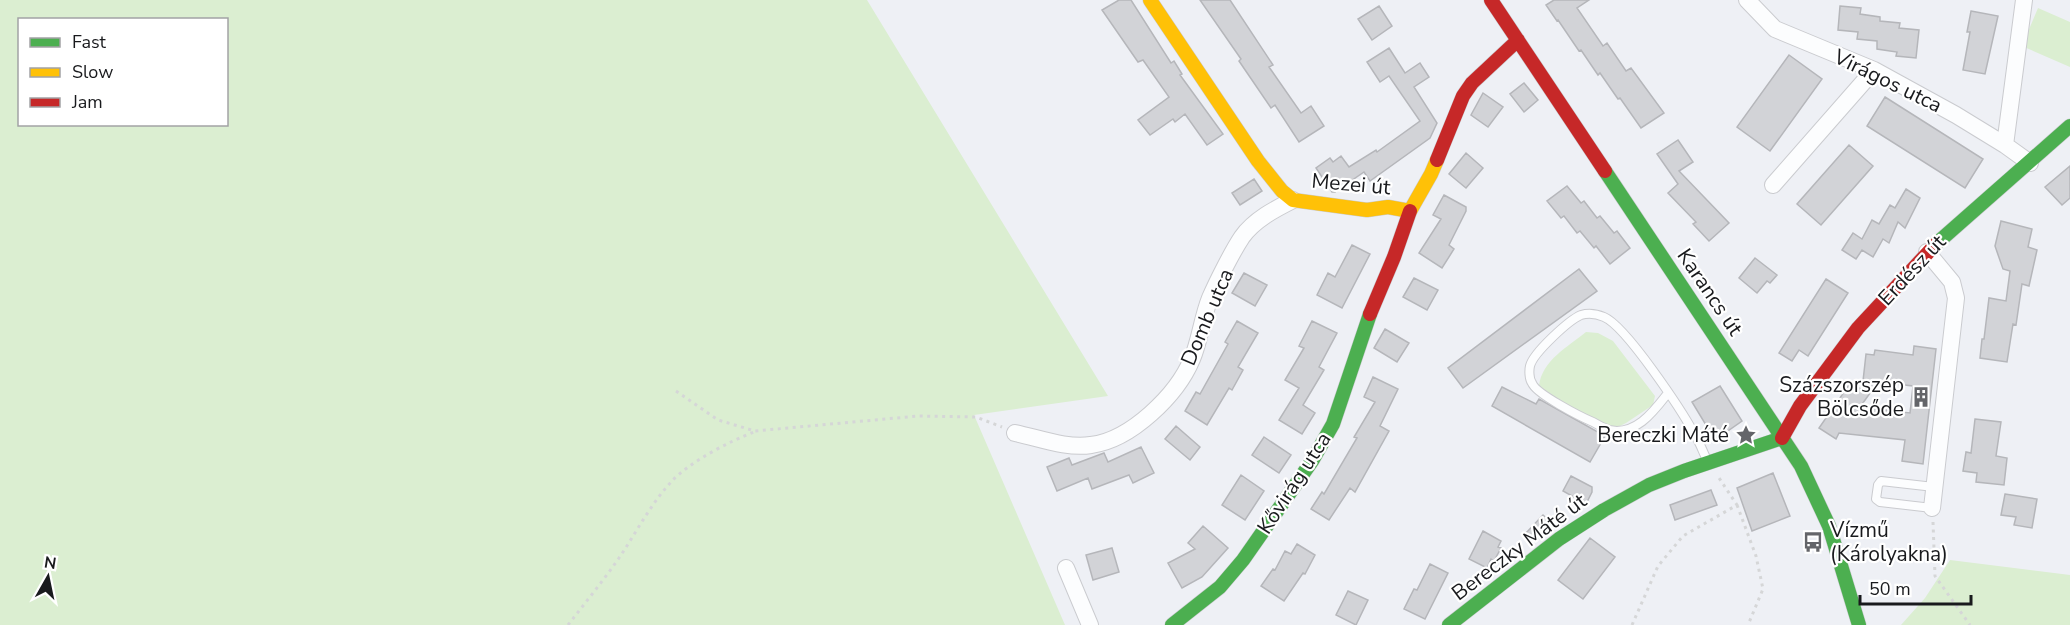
<svg xmlns="http://www.w3.org/2000/svg" width="2070" height="625" viewBox="0 0 2070 625" font-family="'Nunito Sans',sans-serif">
  <rect width="100%" height="100%" fill="#eef0f5"/>
  <path fill="#dbeed1" fill-rule="evenodd" d="M0 0H867L1108 396 974 415 1065 625H0ZM20 20H226V124H20Z
    M2038 8 2070 22V67L2022 46Z
    M1586 332 1598 333 1613 341 1655 396 1653 405 1626 423 1618 427 1607 428 1547 397 1539 386C1542 360 1568 347 1586 332Z
    M1950 560 2070 575V625H1901L1925 598Z"/>
  <path fill="#d2d3d7" stroke="#b5b6ba" stroke-width="1.5" fill-rule="evenodd" d="M1119 0H1131L1171 63 1174 61 1182 74 1180 75 1223 134 1207 145 1185 114 1175 122 1173 119 1150 135 1138 120 1169 97 1143 60 1138 62 1102 10Z
    M1200 0H1230L1273 65 1269 67 1301 113 1311 106 1324 126 1299 142 1275 105 1271 108 1239 61 1241 59Z
    M1554 0H1589L1577 8 1603 46 1607 43 1626 71 1631 68 1664 113 1641 128 1620 98 1618 99 1600 73 1598 75 1581 50 1579 51 1558 20 1557 21 1546 5Z
    M1379 6 1392 26 1372 40 1358 19Z
    M1840 6 1861 8 1860 14 1880 17V21L1900 23 1899 28 1919 30 1916 58 1896 56 1897 52 1877 49V41L1857 39 1858 32 1838 30Z
    M1971 11 1998 16 1985 74 1963 70 1970 32H1967Z
    M1389 48 1405 73 1420 63 1429 77 1414 87 1437 123 1430 138 1370 181 1364 172 1335 192H1332L1316 168 1330 158 1333 162 1341 156 1349 167 1376 150 1377 152 1420 121 1389 76 1380 82 1367 62Z
    M1789 55 1822 79 1770 151 1737 127Z
    M1524 83 1538 100 1524 112 1510 94Z
    M1483 93 1503 107 1488 127 1471 115Z
    M1885 97 1983 159 1965 188 1867 126Z
    M1678 140 1693 162 1679 171 1729 223 1709 241 1693 224 1696 222 1668 193 1678 184 1657 154Z
    M1849 145 1873 166 1821 225 1797 204Z
    M1466 153 1483 168 1466 188 1449 174Z
    M2070 166V198L2062 205 2045 187Z
    M1254 179 1262 191 1240 205 1232 193Z
    M1567 186 1581 203 1584 201 1597 218 1600 216 1614 233 1617 231 1630 248 1610 264 1596 246 1594 248 1580 231 1577 233 1564 216 1561 218 1547 201Z
    M1906 189 1920 198 1905 228 1898 222 1889 243 1883 239 1873 257 1862 250 1856 259 1842 250 1853 233 1862 239 1872 220 1879 224 1890 205 1895 208Z
    M1444 195 1466 207V211L1449 245 1454 249 1442 268 1419 253 1441 219 1433 215Z
    M2001 221 2032 229 2028 247 2037 250 2029 286 2022 284 2016 325 2013 324 2007 362 1980 358 1982 339H1984L1989 298 2006 301 2010 271 2003 269 1995 246Z
    M1352 245 1370 254 1342 308 1317 295 1328 273 1335 277Z
    M1755 258 1777 275 1770 283 1767 281 1757 293 1739 278Z
    M1579 269 1597 291 1463 388 1448 368Z
    M1244 273 1267 285 1255 306 1232 293Z
    M1414 278 1438 290 1427 310 1403 297Z
    M1826 279 1848 293 1808 356 1799 350 1792 361 1779 353Z
    M1237 321 1258 333 1238 367 1243 370 1232 390 1229 388 1207 425 1185 411 1196 392 1200 394 1228 344 1225 342Z
    M1312 321 1337 333 1319 367 1324 370 1303 405 1315 413 1302 434 1279 420 1299 388 1285 380 1304 348 1299 346Z
    M1385 329 1409 343 1397 362 1374 348Z
    M1914 346 1936 349 1923 464 1902 461 1905 440 1839 433 1836 439 1819 428 1851 382 1862 390 1866 354 1874 355 1875 350 1913 355ZM1878 382 1913 386 1910 413 1860 407Z
    M1373 377 1398 389 1380 426 1389 431 1355 492 1350 488 1329 520 1311 509 1322 492 1324 494 1357 438 1354 437 1375 402 1364 397Z
    M1720 386 1742 421 1715 440 1692 402Z
    M1502 387 1536 404 1539 399 1605 436 1590 462 1492 406Z
    M1975 419 2001 422 1996 456 2007 458 2004 485 1976 482 1977 473 1963 471 1966 452 1971 453Z
    M1176 426 1200 447 1190 460 1165 439Z
    M1264 437 1291 455 1279 473 1252 455Z
    M1141 447 1154 473 1133 483 1129 475 1092 489 1088 478 1057 491 1047 467 1069 458 1072 465 1104 453 1108 462Z
    M1773 473 1790 516 1752 531 1737 488Z
    M1241 475 1264 491 1245 520 1222 505Z
    M1571 476 1592 487V492L1586 504 1563 491Z
    M1711 490 1717 505 1675 520 1670 505Z
    M2005 494 2037 499 2032 528 2014 525 2016 517 2001 515Z
    M1543 515 1554 525 1534 541 1526 533Z
    M1203 526 1228 548 1202 577 1182 588 1168 563 1195 549 1188 543Z
    M1483 531 1501 541 1498 547 1501 548 1494 561 1491 559 1487 568 1469 559Z
    M1590 538 1615 557 1583 599 1558 580Z
    M1297 544 1315 555 1305 574 1303 573 1284 601 1261 586 1273 569 1275 570 1285 551 1291 554Z
    M1112 548 1119 572 1093 580 1086 555Z
    M1430 564 1448 573 1425 619 1404 609 1414 589 1417 590Z
    M1348 591 1368 600 1356 625 1336 615Z"/>
  <g fill="none" stroke-linecap="round" stroke-linejoin="round">
    <g stroke="#cacbcf" stroke-width="10">
      <path id="lane" d="M1668 393C1654 411 1636 436 1609 430 1604 428 1598 425 1593 422 1581 417 1536 394 1532 383 1529 379 1529 370 1530 366 1533 353 1569 320 1581 315 1588 313 1597 314 1604 317 1626 326 1682 411 1695 435 1700 443 1703 452 1707 460
        M1932 508 1880 502 1876 499 1878 485 1881 481 1934 487"/>
    </g>
    <g stroke="#cacbcf" stroke-width="18">
      <path id="street" d="M1747 0 1775 29 1874 70 1956 115 2005 145 2030 163
        M2005 145 2024 0
        M1773 185 1874 70
        M1927 252 1952 282 1956 298 1932 508
        M1015 433C1039 438 1067 449 1091 445 1131 440 1177 395 1192 359 1200 340 1202 318 1210 298 1217 282 1232 252 1242 237 1254 220 1275 209 1293 200
        M1066 568 1090 625"/>
    </g>
    <g stroke="#cacbcf" stroke-width="15">
      <path id="fast" d="M1605 171 1801 466 1829 526 1859 625
        M1936 244 2070 126
        M1172 625 1220 587 1243 560 1312 461 1333 424 1370 314
        M1449 625 1559 539 1604 510 1649 485 1684 471 1782 438"/>
    </g>
    <g stroke="#cacbcf" stroke-width="15">
      <path id="slow" d="M1150 0 1258 161 1282 191 1293 200 1367 210 1388 207 1410 211 1431 174 1437 160"/>
    </g>
    <g stroke="#cacbcf" stroke-width="15">
      <path id="jam" d="M1491 0 1605 171
        M1437 160 1463 96 1472 83 1518 40
        M1370 314 1394 257 1410 211
        M1782 438 1800 406 1858 328 1936 244"/>
    </g>
    <path stroke="#d5d6d7" stroke-width="3" stroke-dasharray="3 4.5" stroke-linecap="butt" d="M676 391 718 420 755 431 918 416 976 417 1002 427
      M1737 505 1756 556 1763 589 1748 625
      M1933 522 1935 576 1970 625
      M568 625C585 603 603 581 619 558 636 533 650 505 671 482 689 462 730 441 754 432
      M1632 625 1658 566 1683 536 1737 505 1719 478"/>
    <use href="#lane" stroke="#fcfdfe" stroke-width="8"/>
    <use href="#street" stroke="#fcfdfe" stroke-width="16"/>
    <use href="#fast" stroke="#4caf50" stroke-width="14"/>
    <use href="#slow" stroke="#ffc107" stroke-width="14"/>
    <use href="#jam" stroke="#c62828" stroke-width="14"/>
  </g>
  <defs>
    <g id="building-bare" transform="scale(1.62)"><path d="M-4-6H4V6H1V3H-1V6H-4ZM-2.5-4.3h1.7v1.8h-1.7ZM.8-4.3h1.7v1.8H.8ZM-2.5-1h1.7V.8h-1.7ZM.8-1h1.7V.8H.8Z" fill="#646569" stroke="#fff" stroke-width="2.5" paint-order="stroke"/></g>
    <g id="sight-bare" transform="scale(1.62)"><path d="M0-6L1.8-2.2L6-1.7L2.9 1.2L3.7 5.4L0 3.3L-3.7 5.4L-2.9 1.2L-6-1.7L-1.8-2.2Z" fill="#646569" stroke="#fff" stroke-width="2.5" paint-order="stroke"/></g>
    <g id="bus-bare" transform="scale(1.62)"><path d="M-5-6H5V4H4V6H2V4H-2V6H-4V4H-5ZM-3.5-4V0h7V-4ZM-3.5 1.2v1.5H-2V1.2ZM2 1.2v1.5H3.5V1.2Z" fill="#646569" stroke="#fff" stroke-width="2.5" paint-order="stroke"/></g>
  </defs>
  <g fill-rule="evenodd">
    <use href="#building-bare" x="1921" y="397"/>
    <use href="#sight-bare" x="1746" y="435"/>
    <use href="#bus-bare" x="1813" y="542"/>
  </g>
  <g text-anchor="middle" dominant-baseline="central" stroke-width="4.5" stroke-linejoin="round" paint-order="stroke">
    <g font-size="21" fill="#191a1d" stroke="#fff">
      <text transform="translate(1888 81) rotate(26)">Virágos utca</text>
      <text transform="translate(1351 184) rotate(5)">Mezei út</text>
      <text transform="translate(1912 270) rotate(-47)">Erdész út</text>
      <text transform="translate(1710 292) rotate(56)">Karancs út</text>
      <text transform="translate(1207 317) rotate(-67)">Domb utca</text>
      <text transform="translate(1294 483) rotate(-57)">Kővirág utca</text>
      <text transform="translate(1519 547) rotate(-37)">Bereczky Máté út</text>
    </g>
    <g font-size="21" fill="#191a1d" stroke="#fff" text-anchor="end">
      <text x="1904" y="385">Százszorszép<tspan x="1904" dy="24">Bölcsőde</tspan></text>
      <text x="1729" y="435">Bereczki Máté</text>
      <text x="1830" y="530" text-anchor="start">Vízmű<tspan x="1830" dy="24">(Károlyakna)</tspan></text>
    </g>
  </g>
  <rect x="18" y="18" width="210" height="108" fill="#ffffff" stroke="#a3a3a5" stroke-width="1.5"/>
  <rect x="30" y="38" width="30" height="9" fill="#4caf50" stroke="#a3a3a5" stroke-width="1.5"/>
  <text x="72" y="48" font-size="18" fill="#191a1d">Fast</text>
  <rect x="30" y="68" width="30" height="9" fill="#ffc107" stroke="#a3a3a5" stroke-width="1.5"/>
  <text x="72" y="78" font-size="18" fill="#191a1d">Slow</text>
  <rect x="30" y="98" width="30" height="9" fill="#c62828" stroke="#a3a3a5" stroke-width="1.5"/>
  <text x="72" y="108" font-size="18" fill="#191a1d">Jam</text>
  <g transform="translate(48 577) rotate(9)" stroke="#ffffff" stroke-width="4.5" paint-order="stroke">
  <path d="M0-4.5L10 22L0 15L-10 22Z" fill="#191a1d"/>
  <text y="-9" font-size="16" font-weight="bold" text-anchor="middle" fill="#191a1d">N</text>
  </g>
  <path d="M1860 595v9h111v-9" fill="none" stroke="#191a1d" stroke-width="3"/>
  <text x="1869" y="595" font-size="18" fill="#191a1d" stroke="#ffffff" stroke-width="4.5" paint-order="stroke">50 m</text>
</svg>
